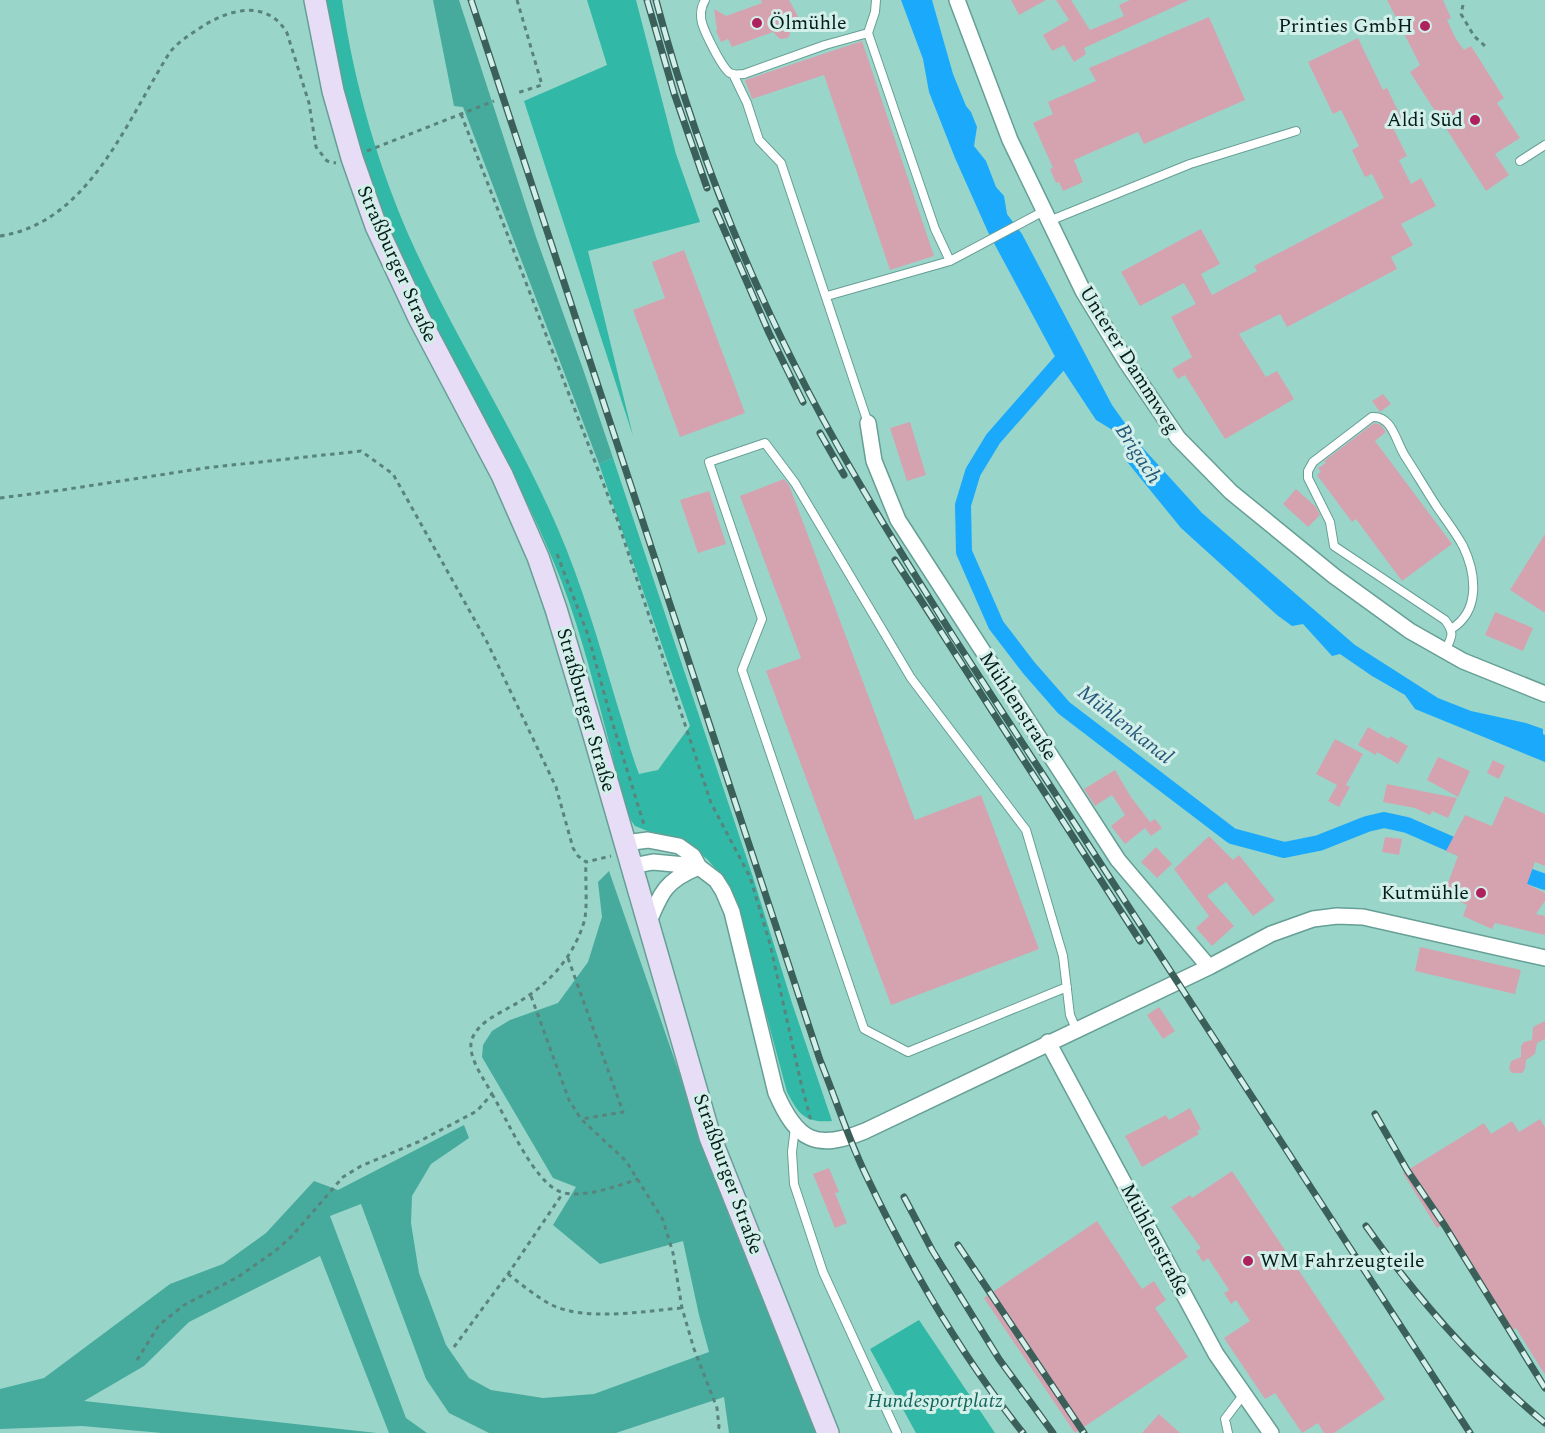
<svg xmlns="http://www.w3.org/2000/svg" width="1545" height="1433" viewBox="0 0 1545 1433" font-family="Spectral,serif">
  <rect width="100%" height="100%" fill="#9ad5ca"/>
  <path fill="#31b8a6" d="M325 0H342C354 84 379 170 414 247 458 343 516 432 558 529 582 585 599 643 616 701 624 725 630 751 639 774L658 770 690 726 599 464 613 458 752 874 792 1003 832 1121C805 1123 799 1115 787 1092L739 913 720 874 707 859 693 849 635 826 630 819C621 797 617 773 611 750 596 693 582 635 561 580 518 470 453 371 403 264 364 180 341 91 325 0Z
    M587 0H636L676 154 700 222 588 251 633 436 524 101 607 65Z
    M919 1320 995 1433H916L870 1349Z"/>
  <path fill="#46ab9c" d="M433 0H459L536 237 583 369 613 458 599 464 463 107 454 106Z
    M609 871 731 1222 819 1433H729L724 1397 616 1433H489L449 1413 426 1379 361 1204 330 1216 406 1418 427 1433H389L320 1256 189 1322 144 1366 84 1401 377 1433H162L82 1426 0 1429V1389L44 1378 170 1284 223 1264 266 1233 314 1181 338 1190 464 1125 469 1138 431 1164 412 1196 411 1223 419 1273 446 1345 469 1378 491 1390 543 1398 594 1394 709 1352 699 1315 683 1241 600 1264 553 1225 576 1187 553 1178 482 1057 483 1045 492 1031 510 1020 558 1003 588 962 602 917 598 882Z"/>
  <path fill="#1baafb" d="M901 0H932L953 74 966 106 971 112 977 127 974 146 986 161 996 187 1004 196 1007 214 1022 234 1112 405 1142 447 1202 513 1355 645 1438 698 1471 711 1526 723 1543 729V734L1545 735V762L1415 709 1405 695 1372 676 1340 654 1332 656 1303 624 1292 626 1277 615 1181 528 1124 458 1127 453 1119 434 1096 420 1059 364 988 232 955 158 929 92 923 59Z"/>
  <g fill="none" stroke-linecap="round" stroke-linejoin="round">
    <path stroke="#1baafb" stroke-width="16" d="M1071 350 993 439 973 472 963 505 964 552 996 625 1029 668 1064 708 1232 836 1284 850 1319 843 1367 824 1384 820 1407 825 1469 852
      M1509 869 1545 882"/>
  </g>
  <path fill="#d5a3af" d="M761 0H789L801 22 788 27 790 34 788 38 780 39 773 32 732 47 728 39 721 42 716 31 717 30 714 9 726 16 762 3Z
    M1011 0H1046L1019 15Z
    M1056 0H1071L1090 30 1124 16 1119 5 1130 0H1189L1084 48 1086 54 1074 62 1064 45 1052 51 1043 35 1069 20Z
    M1387 0H1443L1451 18 1447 20 1456 39 1464 50 1471 46 1504 98 1497 103 1520 138 1495 154 1509 175 1486 191 1410 72 1420 65Z
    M1209 17 1245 100 1144 144 1138 132 1074 160 1083 182 1063 191 1059 182 1056 183 1050 169 1053 168 1033 123 1053 114 1048 102 1096 81 1089 68Z
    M1358 38 1383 90 1387 88 1402 119 1391 124 1407 156 1399 160 1411 184 1421 178 1436 206 1401 224 1413 245 1391 257 1397 269 1287 327 1280 314 1239 334 1266 377 1277 371 1294 399 1225 439 1185 375 1178 379 1172 369 1192 357 1171 317 1196 304 1184 283 1140 306 1121 272 1201 229 1220 264 1201 274 1212 295 1257 271 1254 266 1384 198 1372 174 1365 177 1352 150 1359 146 1341 110 1333 114 1308 62Z
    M862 41 934 256 890 270 824 75 752 99 745 80Z
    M684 250 745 413 680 437 633 310 665 298 652 262Z
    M1383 394 1391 404 1380 412 1372 401Z
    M910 422 926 475 907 481 890 428Z
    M1374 423 1381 425 1386 432 1375 441 1452 544 1402 581 1356 519 1352 522 1317 475 1321 472 1318 468 1326 463 1324 461Z
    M784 479 789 485 915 820 981 795 1039 949 891 1005 766 671 801 658 740 496Z
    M1296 489 1316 507 1320 515 1308 527 1283 504Z
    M709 491 726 544 698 553 680 500Z
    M1545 534V613L1510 590Z
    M1495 612 1533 628 1523 651 1485 635Z
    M1368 727 1389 739 1390 736 1408 746 1398 764 1377 752 1376 755 1358 745Z
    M1335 739 1363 754 1346 785 1350 787 1339 807 1328 801 1337 785 1316 774Z
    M1438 757 1470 771 1458 797 1427 780Z
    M1493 760 1505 766 1499 779 1487 773Z
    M1115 770 1131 797 1150 822 1155 819 1162 828 1151 836 1145 828 1125 844 1111 826 1125 815 1112 795 1095 806 1084 789Z
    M1387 784 1426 792 1457 798 1448 818 1432 811 1430 815 1415 808 1383 802Z
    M1505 796 1545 814V866L1535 862 1527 884 1545 893V901L1536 914 1545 916V935L1495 923 1492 929 1463 916 1467 905 1444 894 1458 856 1446 851 1465 815 1492 826Z
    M1209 836 1233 860 1239 855 1275 900 1253 916 1226 882 1207 896 1234 926 1212 946 1196 928 1209 916 1174 869Z
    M1385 837 1402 839 1399 855 1382 852Z
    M1156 847 1172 864 1157 878 1141 862Z
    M1420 947 1521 970 1515 994 1415 971Z
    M1159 1007 1175 1031 1163 1039 1147 1015Z
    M1545 1021V1039L1537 1043 1535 1054 1526 1060 1525 1069 1522 1073H1512L1509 1069 1511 1061 1521 1057V1046L1524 1042 1532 1040 1533 1027Z
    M1190 1108 1201 1129 1197 1131 1199 1134 1142 1167 1125 1136 1166 1115 1169 1120Z
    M1540 1119 1545 1127V1375L1516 1328 1510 1332 1443 1224 1437 1228 1403 1173 1484 1123 1491 1134 1512 1121 1519 1132Z
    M829 1168 839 1192 835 1193 847 1223 835 1228 813 1174Z
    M1232 1171 1385 1399 1334 1433H1324L1318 1423 1302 1433 1275 1393 1265 1399 1224 1338 1250 1321 1236 1300 1231 1304 1224 1293 1229 1290 1208 1258 1203 1262 1196 1251 1201 1248 1171 1207 1190 1195 1192 1198Z
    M1097 1221 1142 1289 1154 1281 1166 1300 1155 1308 1188 1357 1075 1433 984 1298Z
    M1159 1414 1180 1433H1142Z"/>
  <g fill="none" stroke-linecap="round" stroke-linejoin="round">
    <g stroke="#669f95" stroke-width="10">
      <path id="lane" d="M705 0C701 7 700 15 702 23 705 33 722 68 730 73 734 76 739 74 744 74L825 45 868 33
        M876 0 875 12 868 33 935 229 950 261
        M733 74 747 103 759 140 781 163 868 423
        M1520 161 1545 145
        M1049 221 1190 164 1296 131
        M827 296 950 261 1044 211
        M1445 651C1452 637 1455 633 1445 620L1334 546 1330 522 1308 478V471L1313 462 1372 417C1392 415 1396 442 1405 456 1416 473 1426 490 1437 507 1446 520 1456 533 1463 546 1476 573 1481 611 1451 629
        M1067 987 908 1052 864 1029 742 670 762 619 709 462 765 443 795 483 911 678 1026 830 1063 956 1070 1015 1076 1029
        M795 1127 792 1152 794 1184 823 1272 897 1433
        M1228 1433 1225 1419 1244 1394"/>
    </g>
    <g stroke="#669f95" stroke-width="18">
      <path id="street" d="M957 0 1010 140 1083 291 1127 363 1178 438 1231 492 1334 576 1410 631 1463 661 1545 694
        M868 423 874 461 898 520 1118 860 1209 967
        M625 843 648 840 679 846 693 856 699 867 716 880 723 891 732 912 776 1093C797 1141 816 1151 865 1131L1209 967 1271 934 1313 919 1337 916 1363 917 1545 958
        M632 866 653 862 696 866
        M648 924C661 892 666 880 699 867
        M1048 1042 1216 1354 1271 1433"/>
    </g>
    <g stroke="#669f95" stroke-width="24">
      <path id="secondary" d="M315 0 333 91 352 158 376 226 419 318 502 475 538 557 556 609 593 732 710 1137 828 1433"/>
    </g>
    <path stroke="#59847d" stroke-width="3" stroke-dasharray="4.5 4.5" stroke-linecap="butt" d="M517 0 542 85 517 93
      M1463 5 1461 14 1474 36 1485 46
      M461 114 617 519 711 803 750 877 770 944 801 1083 811 1121
      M367 151 494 101
      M0 236C89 223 127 120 170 52 179 41 191 34 203 26 232 8 268 0 287 33L309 103 316 147 327 161 336 163
      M0 498 62 490 205 468 361 451 393 474 487 642 556 787 573 848 578 856 586 862 611 856
      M557 554 588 635 611 718 645 828
      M568 958 623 1112 582 1119
      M531 996 569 1100 581 1119 626 1161 663 1220 673 1253 682 1308 694 1349 717 1408 719 1427 717 1433
      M492 1094C507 1119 534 1183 561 1192 581 1199 618 1186 638 1179
      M508 1274C521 1284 535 1296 550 1304 584 1322 644 1311 682 1308
      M454 1347 508 1274 563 1193
      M137 1360 159 1325 184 1305 238 1277 275 1251 291 1237 343 1177 361 1166 418 1142 477 1111 492 1094C485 1080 466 1056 472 1039 478 1023 496 1015 510 1007 545 988 572 961 584 922 588 909 585 878 586 862"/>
    <use href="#lane" stroke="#fff" stroke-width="8"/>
    <use href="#street" stroke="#fff" stroke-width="15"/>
    <use href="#secondary" stroke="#e8ddf7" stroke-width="21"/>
    <g stroke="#3b5f59" stroke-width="7">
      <path id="rail" d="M471 0 820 1060C835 1097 847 1135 864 1171 907 1262 960 1354 1023 1433
        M647 0 674 93 707 188
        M656 0C692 136 744 269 809 393 853 477 903 556 953 636L1470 1433
        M716 211 769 333 803 402
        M820 433 844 475
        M895 560 1140 941
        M1375 1114 1407 1170 1445 1226 1545 1388
        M904 1197 932 1250 999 1359 1053 1433
        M1366 1226C1419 1301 1475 1365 1545 1423
        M958 1245 1084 1433"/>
    </g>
    <use href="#rail" stroke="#d2efe9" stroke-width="4.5" stroke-dasharray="14" stroke-linecap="butt"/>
  </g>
  <g fill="#af215c" stroke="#d2efe9" stroke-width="2">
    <circle cx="757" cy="23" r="6"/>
    <circle cx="1425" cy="26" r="6"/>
    <circle cx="1475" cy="120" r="6"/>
    <circle cx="1481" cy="893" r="6"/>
    <circle cx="1248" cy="1261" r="6"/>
  </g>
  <g text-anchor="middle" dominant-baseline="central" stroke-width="6" stroke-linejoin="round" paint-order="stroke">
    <g font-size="20" fill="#051c19" stroke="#d2efe9" text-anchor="end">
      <text x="769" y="23" text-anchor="start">Ölmühle</text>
      <text x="1413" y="26">Printies GmbH</text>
      <text x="1463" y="120">Aldi Süd</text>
      <text x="1469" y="893">Kutmühle</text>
      <text x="1260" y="1261" text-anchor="start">WM Fahrzeugteile</text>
    </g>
    <g font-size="20" fill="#051c19" stroke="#d2efe9">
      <text transform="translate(397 264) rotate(66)">Straßburger Straße</text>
      <text transform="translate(1129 360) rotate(58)">Unterer Dammweg</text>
      <text transform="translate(1018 706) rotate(57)">Mühlenstraße</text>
      <text transform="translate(586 710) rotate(74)">Straßburger Straße</text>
      <text transform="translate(728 1174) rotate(70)">Straßburger Straße</text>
      <text transform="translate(1155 1240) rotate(62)">Mühlenstraße</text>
    </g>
    <g font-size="20" font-style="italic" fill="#13655b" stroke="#d2efe9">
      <text x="935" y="1401">Hundesportplatz</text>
    </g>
    <g font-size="21" font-style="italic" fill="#28587a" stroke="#d2efe9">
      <text transform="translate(1138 454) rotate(57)">Brigach</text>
      <text transform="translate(1125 725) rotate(38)">Mühlenkanal</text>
    </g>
  </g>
</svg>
